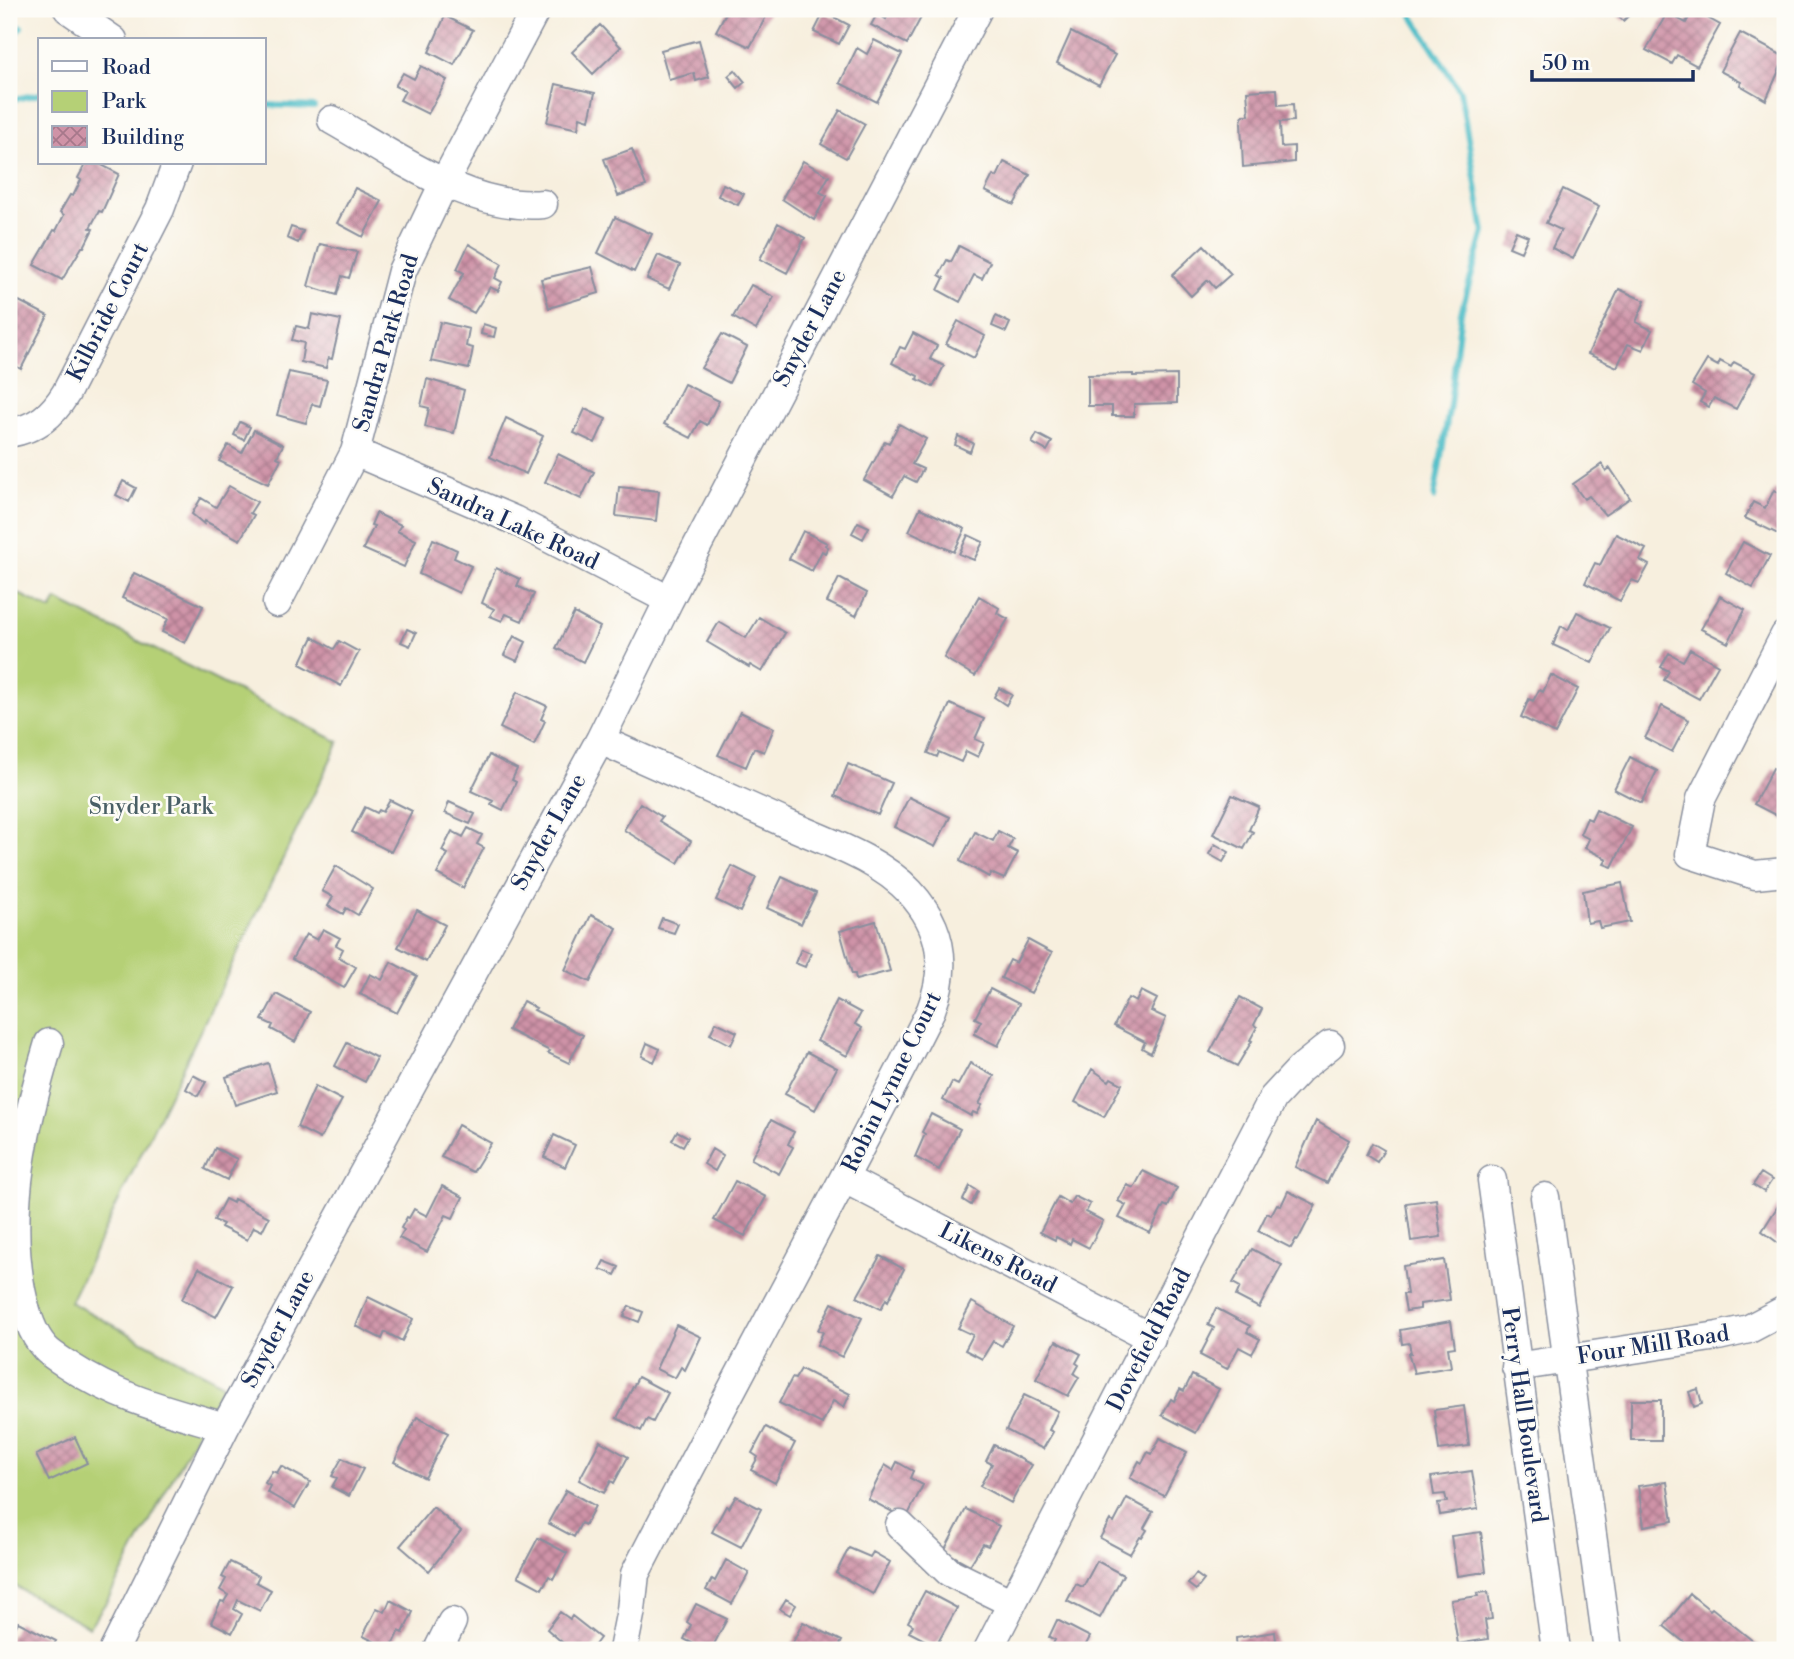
<svg xmlns="http://www.w3.org/2000/svg" width="1794" height="1659" viewBox="0 0 1794 1659" font-family="'Libre Bodoni',serif">
  <defs>
    <pattern id="building-cross-hatch" width="8" height="8" patternUnits="userSpaceOnUse" patternTransform="scale(1.75)"><rect width="8" height="8" fill="#cf93a7"/><path d="M0 0l8 8M0 8l8-8" fill="none" stroke="#a7788b"/></pattern>
  </defs>
  <rect width="100%" height="100%" fill="#fdfcf7"/>
  <filter id="ink" filterUnits="userSpaceOnUse"><feTurbulence type="fractalNoise" baseFrequency=".0143" numOctaves="2"/><feDisplacementMap in="SourceGraphic" scale="14" xChannelSelector="R" yChannelSelector="G"/><feConvolveMatrix kernelMatrix="1 2 1 2 8 2 1 2 1" color-interpolation-filters="sRGB"/></filter>
  <filter id="wash" filterUnits="userSpaceOnUse"><feTurbulence type="fractalNoise" baseFrequency=".00686" numOctaves="4" result="noise"/><feDisplacementMap in="SourceGraphic" scale="28" xChannelSelector="R" yChannelSelector="G"/><feGaussianBlur stdDeviation="1.57" result="paint"/><feColorMatrix in="noise" values="0 0 0 0 0 0 0 0 0 0 0 0 0 0 0 0 0 1.4 0 .05"/><feComposite in="paint" operator="in"/></filter>
  <g filter="url(#wash)">
    <rect width="100%" height="100%" fill="#f7efde"/>
    <path fill="#b5d076" stroke="#68806a" stroke-width="2" d="M9 589 51 610 57 600 339 742 70 1302 223 1384 107 1601 89 1627 9 1583Z"/>
    <g fill="none" stroke-linecap="round" stroke-linejoin="round">
      <path stroke="#50bec8" stroke-width="6" d="M1408 9 1460 91 1484 232 1461 312 1450 404 1434 498
        M9 40 21 27
        M9 100 40 94
        M264 105 314 107"/>
    </g>
    <g id="blocks">
      <path fill="url(#building-cross-hatch)" d="M728 9H770L750 47 716 31Z
        M891 9 925 10 907 44 871 25 877 14 886 19Z
        M1612 9H1636L1623 21Z
        M1693 10 1720 25 1697 66 1677 55 1672 64 1646 50 1667 13 1686 23Z
        M824 12 849 25 839 44 814 32Z
        M445 16 473 30 454 65 429 52Z
        M600 25 621 47 593 74 572 52Z
        M1071 32 1115 55 1099 85 1057 63Z
        M1740 33 1785 57 1766 100 1740 85 1741 82 1720 71Z
        M699 40 709 77 696 81 694 73 669 80 661 50Z
        M874 40 902 54 877 102 840 83 857 48 867 54Z
        M421 66 447 80 428 114 400 100 405 91 395 86 403 73 414 79Z
        M735 70 745 82 738 88 728 76Z
        M556 84 595 93 589 120 580 117 578 129 547 122Z
        M1277 89 1278 105 1293 104 1294 121 1280 122 1281 147 1294 146V162L1243 167 1241 122 1243 115H1249L1247 91Z
        M840 110 865 124 846 158 821 144Z
        M632 149 646 186 618 196 604 159Z
        M803 161 829 176 820 192 827 196 814 220 782 199Z
        M1004 162 1030 175 1014 205 985 191 993 175 997 177Z
        M86 163H98L119 174 102 212 99 211 90 228 93 229 84 247H82L62 280 34 265 54 230 56 231 64 215 60 212 70 195 73 196 81 180 78 178Z
        M723 184 744 194 738 205 718 196Z
        M355 188 382 201 363 237 337 223Z
        M1563 189 1599 207 1573 259 1552 248 1561 230 1546 223Z
        M615 217 652 234 634 272 598 253Z
        M778 223 805 238 787 273 760 259Z
        M291 227 303 231 298 243 287 238Z
        M1516 231 1528 236 1521 252 1509 247Z
        M320 244 357 252 349 278 342 276 337 295 308 286Z
        M469 244 502 264 495 278 502 282 498 291 490 287 474 313 449 300 464 273 457 269Z
        M1204 245 1231 274 1215 288 1208 280 1191 296 1172 275Z
        M959 246 990 262 982 279 974 275 960 302 938 290 944 278 939 275 947 260 951 262Z
        M658 255 680 265 669 289 647 279Z
        M592 267 599 293 549 308 541 279Z
        M751 285 774 297 756 330 733 317Z
        M1619 289 1645 301 1636 322 1652 330 1643 350 1628 344 1617 367 1588 354Z
        M19 301 48 316 21 369 12 364 9 371V318Z
        M312 314 341 320 332 359 328 358 326 368 301 362 304 343 292 340 296 326 309 329Z
        M996 316 1010 323 1006 332 992 326Z
        M958 321 985 336 974 358 946 344Z
        M440 322 469 329 466 346 473 348 469 369 431 361Z
        M483 324 496 328 494 337 481 334Z
        M913 333 937 346 930 359 944 366 933 387 917 379 918 376 892 363 900 347 905 349Z
        M722 334 747 347 729 383 701 368Z
        M1707 360 1718 366 1720 361 1731 367 1734 362 1755 373 1736 409 1714 398 1709 407 1700 402 1705 393 1692 385Z
        M289 372 327 380 320 406 312 404 306 423 277 415Z
        M1133 374V376L1177 375V403L1134 404V416H1112V406H1088V375Z
        M427 379 464 390 454 433 425 427 429 408 421 406Z
        M684 384 719 401 707 425 700 421 691 438 664 424Z
        M585 409 606 419 595 443 574 433Z
        M506 418 543 436 526 474 490 457Z
        M240 422 250 427 244 440 234 435Z
        M899 424 926 439 912 464 923 469 916 482 904 476 893 496 864 480 885 441 889 443Z
        M254 430 283 445 277 457 281 459 268 484 219 461 228 445 242 453Z
        M1037 434 1052 442 1047 451 1032 443Z
        M958 436 973 443 970 452 955 445Z
        M558 454 594 472 581 499 545 482Z
        M1602 464 1606 471 1610 468 1630 498 1605 515 1589 496 1584 499 1573 484Z
        M123 481 136 488 129 502 116 495Z
        M229 486 257 502 250 513 254 515 240 540 205 521 204 524 192 514 201 498 216 507Z
        M619 487 659 491 656 521 616 516Z
        M1774 490 1785 496 1784 537 1745 518 1753 502 1765 508Z
        M920 508 965 529 954 552 909 531Z
        M376 513 401 525 397 531 416 540 404 567 363 549 374 526 371 525Z
        M858 522 869 527 863 539 852 533Z
        M803 531 827 543 825 545 828 547 825 553 822 551 812 571 789 559Z
        M1616 534 1646 549 1640 560 1649 565 1639 583 1632 580 1620 601 1585 583 1595 563 1600 565Z
        M968 535 983 542 974 560 959 554Z
        M433 539 457 550 454 558 471 566 459 593 419 574Z
        M1743 542 1770 556 1753 588 1726 573Z
        M496 568 520 579 517 586 534 594 522 621 506 614 502 621 490 616 494 609 482 603Z
        M134 573 203 606 185 643 162 632 168 619 122 598Z
        M839 578 867 593 856 616 827 602Z
        M979 596 999 608 997 613 1008 619 975 676 944 658Z
        M1720 596 1745 610 1728 643 1701 629Z
        M1577 612 1610 628 1592 663 1553 645 1561 626 1568 630Z
        M574 613 600 627 583 662 556 648Z
        M759 617 785 633 762 672 750 665 749 667 707 642 719 622 746 638Z
        M407 629 416 633 410 646 401 642Z
        M514 636 526 642 517 661 504 655Z
        M313 637 334 649 339 641 359 652 341 686 300 664Z
        M1690 649 1718 665 1699 699 1664 680 1669 671 1661 667 1669 653 1683 661Z
        M1551 675 1578 689 1555 734 1521 717 1529 699 1533 701 1539 690 1543 692Z
        M999 688 1012 695 1006 705 994 697Z
        M517 692 547 706 541 719 545 721 534 745 500 728Z
        M950 704 984 719 975 739 984 743 978 757 966 751 961 762 939 752 937 757 928 753Z
        M1662 706 1689 720 1672 752 1645 738Z
        M740 712 774 728 764 752 754 748 746 767 718 755Z
        M489 755 517 769 512 780 516 782 503 810 491 804 493 801 471 791Z
        M1630 757 1657 771 1641 803 1614 789Z
        M848 764 892 783 878 815 835 796Z
        M1773 768 1785 774V820L1754 804Z
        M1232 795 1259 807 1249 830 1253 832 1244 849 1213 834Z
        M909 797 950 817 935 847 894 827Z
        M390 800 412 811 391 852 352 832 365 807 377 813 379 810 383 812Z
        M449 802 475 814 470 824 445 813Z
        M640 803 662 817 659 821 691 841 678 863 624 830Z
        M1596 809 1632 827 1612 867 1604 864 1607 859 1585 848 1589 839 1580 834 1587 818 1591 820Z
        M468 828 482 835 477 844 484 848 463 888 437 874 448 854 442 851 452 831 463 837Z
        M998 831 1013 839 1008 848 1018 853 1004 879 991 873 989 877 960 861 975 832 993 841Z
        M1215 844 1229 852 1223 862 1209 854Z
        M336 866 373 889 358 915 346 908 343 914 328 906 333 897 322 891Z
        M732 866 756 878 740 912 716 900Z
        M782 877 816 893 801 924 767 908Z
        M1622 883 1630 922 1600 928 1598 921 1587 923 1583 891Z
        M417 910 445 925 426 962 398 947Z
        M591 915 617 928 590 982 565 970Z
        M662 918 678 924 674 933 658 928Z
        M876 921 890 971 856 980 855 974H852L840 931Z
        M323 929 340 938 336 945 343 949 339 957 356 967 344 988 292 959 306 934 317 940Z
        M1028 940 1052 953 1031 993 1001 978 1010 960 1016 963Z
        M801 949 811 953 805 967 795 963Z
        M391 962 417 976 397 1013 360 994 370 974 382 980Z
        M990 989 1019 1004 998 1046 974 1034 981 1021 975 1018Z
        M1141 991 1157 999 1151 1011 1166 1018 1151 1053 1142 1048 1145 1042 1114 1026 1128 998 1136 1002Z
        M276 994 310 1012 295 1042 271 1029 273 1025 262 1020Z
        M1240 997 1262 1009 1254 1025 1257 1027 1250 1040 1252 1041 1237 1066 1210 1052Z
        M837 1000 861 1013 855 1024 862 1028 847 1056 817 1041Z
        M523 1001 536 1008 534 1010 583 1035 569 1063 548 1053 550 1051 508 1030Z
        M716 1022 737 1032 731 1045 710 1034Z
        M347 1043 377 1058 365 1082 335 1066Z
        M647 1043 660 1049 654 1062 642 1056Z
        M807 1052 837 1068 815 1110 785 1094Z
        M268 1063 277 1091 235 1105 226 1077Z
        M970 1063 994 1076 979 1104 982 1105 977 1114 973 1112 971 1116 943 1100 952 1082 958 1085Z
        M1092 1069 1109 1081 1111 1078 1122 1084 1104 1117 1075 1102Z
        M193 1075 206 1082 198 1096 186 1089Z
        M315 1086 342 1100 320 1139 297 1127Z
        M931 1114 960 1129 939 1170 915 1157 925 1134 922 1132Z
        M771 1120 794 1132 788 1144 793 1147 779 1174 751 1159Z
        M1316 1121 1349 1140 1327 1183 1295 1167Z
        M458 1125 491 1143 473 1172 441 1157Z
        M677 1131 688 1137 683 1146 672 1140Z
        M554 1135 575 1145 565 1167 544 1157Z
        M1372 1143 1384 1150 1377 1162 1366 1155Z
        M215 1148 237 1159 227 1180 205 1169Z
        M712 1149 723 1156 715 1171 704 1164Z
        M1143 1171 1177 1188 1168 1207 1164 1205 1150 1233 1119 1218 1126 1205 1118 1201 1127 1185 1134 1188Z
        M1761 1173 1772 1180 1764 1192 1753 1185Z
        M735 1181 766 1197 745 1236 714 1220Z
        M442 1186 463 1197 453 1218 446 1215 427 1252 399 1238 404 1230 401 1228 407 1217 409 1218 414 1209 427 1216Z
        M970 1186 978 1191 971 1205 963 1200Z
        M1288 1191 1316 1205 1298 1240 1296 1239 1291 1248 1258 1231 1267 1213 1271 1215 1277 1204 1281 1206Z
        M1785 1195V1248L1762 1231Z
        M1074 1196 1090 1204 1086 1212 1103 1221 1089 1248 1072 1239 1070 1244 1056 1237 1055 1240 1040 1232 1058 1197 1070 1204Z
        M225 1199 233 1203 234 1199 269 1217 262 1231 254 1227 247 1240 221 1227 223 1224 214 1220Z
        M1436 1199 1441 1237 1411 1241 1406 1203Z
        M1252 1249 1282 1265 1259 1308 1236 1296 1240 1287 1233 1283Z
        M880 1256 904 1269 888 1301 886 1299 881 1309 857 1297Z
        M1444 1260 1450 1300 1420 1304V1309L1406 1311 1403 1294H1407L1403 1266Z
        M604 1261 619 1267 615 1275 600 1269Z
        M199 1268 233 1286 216 1317 182 1299Z
        M368 1297 413 1319 402 1341 385 1332 382 1339 356 1326Z
        M972 1302 1013 1326 1002 1346 993 1341 982 1359 965 1350 973 1335 958 1328Z
        M832 1303 862 1318 842 1357 817 1345 823 1332 818 1330Z
        M629 1306 643 1312 639 1322 624 1316Z
        M1216 1308 1250 1326 1247 1332 1260 1339 1252 1354 1239 1347 1227 1369 1200 1355 1214 1328 1208 1325Z
        M1451 1321 1455 1347 1448 1348 1451 1367 1414 1373 1408 1353H1411L1409 1343 1402 1344 1400 1330Z
        M676 1325 701 1337 685 1370 681 1367 675 1378 656 1369Z
        M1056 1341 1081 1354 1076 1363 1079 1365 1074 1374 1079 1377 1068 1396 1036 1379Z
        M801 1369 850 1394 844 1407 833 1401 822 1424 779 1403 792 1378 795 1379Z
        M1192 1375 1219 1389 1196 1433 1162 1415 1171 1399 1174 1401 1180 1389 1184 1391Z
        M638 1377 668 1393 653 1422 647 1419 641 1431 617 1418Z
        M1698 1389 1702 1404 1694 1407 1689 1392Z
        M1024 1395 1058 1411 1049 1430 1053 1432 1043 1449 1006 1430Z
        M1631 1400H1661V1440H1631Z
        M1464 1406 1469 1446 1439 1450 1434 1410Z
        M417 1417 448 1433 425 1478 394 1462Z
        M766 1427 795 1443 775 1483 751 1470 758 1457 752 1453Z
        M75 1437 87 1463 49 1481 36 1455Z
        M1160 1438 1187 1452 1164 1496 1130 1478 1139 1461 1142 1463 1148 1452 1152 1454Z
        M600 1441 628 1457 614 1483 611 1481 604 1493 579 1480Z
        M994 1445 1032 1465 1011 1503 980 1486 992 1464 986 1461Z
        M342 1458 363 1469 349 1496 332 1487 337 1478 332 1476Z
        M897 1462 913 1471 910 1478 923 1485 906 1519 868 1499 885 1465 893 1470Z
        M281 1466 310 1482 295 1508 267 1492 270 1486 265 1483 272 1471 277 1473Z
        M1472 1471 1478 1509 1440 1515 1438 1503 1447 1502 1445 1494 1434 1495 1431 1477Z
        M1667 1482 1673 1521 1644 1526 1638 1486Z
        M566 1490 595 1506 585 1525 581 1523 574 1537 548 1523Z
        M736 1496 761 1509 741 1547 712 1532 726 1506 729 1508Z
        M1127 1498 1153 1512 1144 1528 1147 1530 1142 1538 1140 1537 1130 1554 1100 1538 1110 1520 1114 1523Z
        M433 1507 461 1531 429 1571 400 1546Z
        M966 1509 999 1526 988 1546 983 1544 970 1565 944 1551Z
        M1481 1532 1486 1572 1457 1576 1451 1536Z
        M538 1538 567 1553 553 1579 549 1576 542 1589 518 1576Z
        M849 1548 870 1557 873 1552 890 1562 873 1594 836 1573Z
        M726 1560 749 1573 732 1604 706 1590 712 1579 715 1581Z
        M1097 1561 1123 1575 1100 1618 1067 1601 1076 1584 1083 1587Z
        M230 1562 259 1576 256 1582 271 1590 260 1611 238 1600 234 1609 242 1614 232 1633 211 1622 221 1601 224 1602 228 1595 220 1590 226 1579 222 1577Z
        M1196 1574 1204 1580 1196 1590 1188 1584Z
        M925 1591 957 1608 936 1646 909 1632 913 1625 908 1622Z
        M1488 1592 1492 1619 1485 1620 1488 1639 1458 1644 1451 1600 1478 1596 1477 1593Z
        M1690 1594 1710 1610 1712 1608 1764 1650H1694L1664 1626Z
        M786 1599 796 1605 790 1615 780 1609Z
        M390 1600 413 1612 403 1633 399 1631 390 1649 363 1636 377 1608 385 1612Z
        M696 1604 727 1619 711 1650H705L684 1639 691 1625 687 1622Z
        M560 1612 570 1619 572 1616 600 1638 591 1650H571L547 1629Z
        M1057 1620 1090 1637 1083 1650H1050L1055 1640 1049 1637Z
        M18 1622 56 1641 51 1650H9V1640Z
        M803 1622 842 1641 837 1650H789Z
        M1275 1632 1277 1650H1237L1236 1638Z"/>
    </g>
  </g>
  <g filter="url(#ink)">
    <use href="#blocks" fill-opacity="0" stroke="#898f9e" stroke-width="2"/>
    <g fill="none" stroke-linecap="round" stroke-linejoin="round">
      <g stroke="#898f9e" stroke-width="31">
        <path id="minor" d="M68 9 113 40
          M332 120C394 155 471 211 543 204
          M9 433C37 428 52 416 66 393L160 209 177 163
          M355 452 514 520 669 600
          M277 603 355 452 402 271 444 183 536 9
          M1785 635 1701 799 1690 854 1755 875 1785 872
          M600 740C662 767 723 795 785 823 827 842 878 858 910 892 943 928 948 966 931 1010 835 1200 732 1385 635 1574L631 1610 623 1650
          M49 1043C25 1123 5 1207 21 1290 25 1310 31 1333 45 1348 52 1356 63 1361 71 1367 122 1400 168 1410 225 1427
          M845 1179 1151 1338
          M1492 1180 1556 1650
          M1545 1197 1608 1650
          M1516 1367 1718 1336 1749 1329 1785 1310
          M900 1525 949 1572 1012 1603
          M114 1650 225 1427 600 740 669 600 978 9
          M438 1650 452 1622
          M988 1650 1273 1098 1300 1069 1330 1045"/>
      </g>
      <use href="#minor" stroke="#fff" stroke-width="28"/>
    </g>
  </g>
  <g text-anchor="middle" dominant-baseline="central" stroke-width="5" stroke-linejoin="round" paint-order="stroke">
    <g font-size="23" fill="#1b2f5e" stroke="#fdfcf7">
      <text transform="translate(108 312) rotate(-63)">Kilbride Court</text>
      <text transform="translate(810 328) rotate(-62)">Snyder Lane</text>
      <text transform="translate(386 343) rotate(-74)">Sandra Park Road</text>
      <text transform="translate(513 524) rotate(25)">Sandra Lake Road</text>
      <text transform="translate(549 832) rotate(-61)">Snyder Lane</text>
      <text transform="translate(892 1082) rotate(-64)">Robin Lynne Court</text>
      <text transform="translate(998 1258) rotate(27)">Likens Road</text>
      <text transform="translate(278 1329) rotate(-62)">Snyder Lane</text>
      <text transform="translate(1149 1340) rotate(-63)">Dovefield Road</text>
      <text transform="translate(1653 1345) rotate(-9)">Four Mill Road</text>
      <text transform="translate(1524 1415) rotate(82)">Perry Hall Boulevard</text>
    </g>
    <g font-size="23" fill="#495f65" stroke="#fdfcf7">
      <text x="151" y="807">Snyder Park</text>
    </g>
  </g>
  <rect width="1794" height="1659" fill="none" stroke="#fdfcf7" stroke-width="35"/>
  <rect x="38" y="38" width="228" height="126" fill="#fdfcf7" stroke="#a3aaba" stroke-width="2"/>
  <rect x="52" y="61" width="35" height="10" fill="#ffffff" stroke="#a3aaba" stroke-width="2"/>
  <text x="102" y="74" font-size="21" fill="#1b2f5e">Road</text>
  <rect x="52" y="91" width="35" height="21" fill="#b5d076" stroke="#a3aaba" stroke-width="2"/>
  <text x="102" y="108" font-size="21" fill="#1b2f5e">Park</text>
  <rect x="52" y="126" width="35" height="21" fill="url(#building-cross-hatch)" stroke="#a3aaba" stroke-width="2"/>
  <text x="102" y="144" font-size="21" fill="#1b2f5e">Building</text>
  <path d="M1532 70v10h161v-10" fill="none" stroke="#1b2f5e" stroke-width="3.5"/>
  <text x="1542" y="70" font-size="21" fill="#1b2f5e" stroke="#fdfcf7" stroke-width="5" paint-order="stroke">50 m</text>
</svg>
